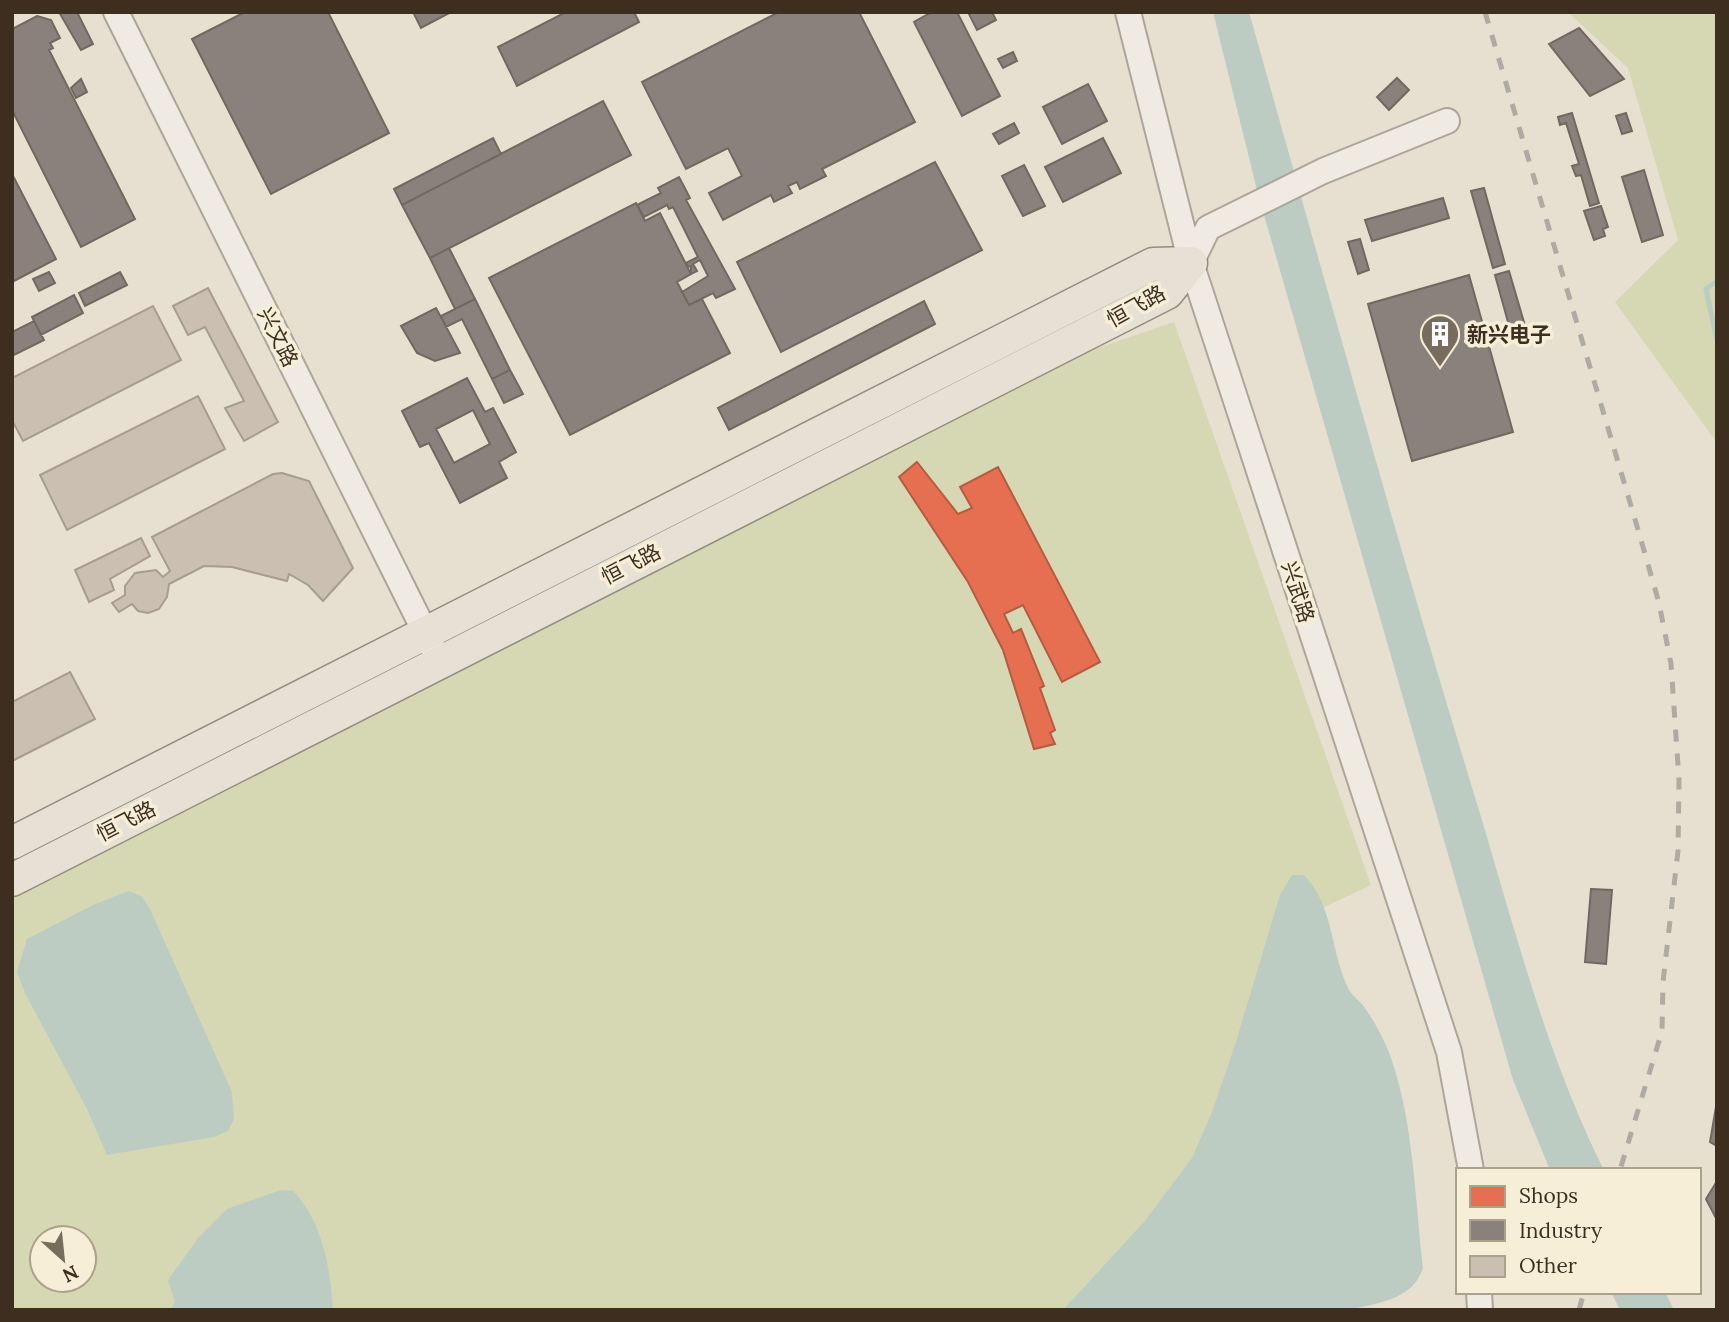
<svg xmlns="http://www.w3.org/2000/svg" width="1729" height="1322" viewBox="0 0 1729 1322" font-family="Lora,'Noto Sans SC',serif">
  <rect width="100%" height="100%" fill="#e7e0d1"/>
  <path fill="#d6d7b3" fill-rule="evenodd" d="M1568 12H1717V443L1615 302 1678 240 1628 68Z
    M1174 322 1371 885 1291 923 1237 1106 1082 1310H12V896L1074 356ZM42 1238H84V1280H42Z"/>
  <path fill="#bcccc2" d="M1213 12H1249C1322 270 1393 528 1471 784 1511 913 1543 1049 1604 1170H1550L1513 1080 1258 194Z
    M1292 875H1304C1334 906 1330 950 1348 988 1351 994 1357 999 1362 1004 1374 1020 1386 1042 1392 1061 1414 1126 1415 1200 1423 1268 1413 1300 1376 1304 1346 1310H1063L1144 1222 1192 1158 1212 1112 1235 1045 1280 895Z
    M129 891 141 896 149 907 232 1092 234 1119 228 1131 214 1137 107 1155 87 1109 26 995 17 972 27 939 93 905Z
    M281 1190 293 1191C322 1220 331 1270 333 1310H170L175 1302 168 1280 199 1237 227 1209Z
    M1611 1292H1665L1674 1310H1620Z"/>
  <path fill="#e76f51" stroke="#b45c42" stroke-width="2" d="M917 462 958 514 972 508 960 487 998 467 1100 662 1062 682 1023 605 1004 614 1013 633 1021 629 1044 686 1040 688 1055 730 1050 733 1055 744 1034 749 1003 650 968 582 899 477Z"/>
  <path fill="#8a817c" stroke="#736860" stroke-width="2" fill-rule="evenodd" d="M59 12H77L93 44 81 50Z
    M245 12H328L389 133 271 194 192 39Z
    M413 12H451L421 28Z
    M566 12H634L639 22 517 86 498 47Z
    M779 12H859L915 122 822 169 826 176 800 189 797 182 788 186 792 193 774 202 771 195 723 220 709 193 742 176 728 148 686 169 642 82Z
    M932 12H957L1000 96 962 116 914 22Z
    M968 12H992L996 20 977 30Z
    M37 16 51 20 60 38 50 43 53 48 49 50 135 219 81 247 12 110V29Z
    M1579 28 1624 79 1590 96 1549 44Z
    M1013 52 1017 61 1003 68 998 59Z
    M1397 78 1409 90 1389 110 1377 97Z
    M81 79 87 92 76 98 71 88Z
    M1088 84 1107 121 1062 144 1043 107Z
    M603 101 631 155 430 258 402 205Z
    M1572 113 1599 203 1590 206 1581 175 1576 176 1572 166 1579 164 1566 123 1560 125 1558 117Z
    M1626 113 1632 131 1622 134 1616 116Z
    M1014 123 1019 133 999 144 993 134Z
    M493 138 501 154 402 205 394 189Z
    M1103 138 1121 173 1063 202 1045 167Z
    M935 162 982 250 781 352 737 262Z
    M1024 165 1045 206 1023 216 1002 176Z
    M1644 170 1663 235 1642 242 1622 177Z
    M12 174 56 259 12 282Z
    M679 177 690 198 686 200 735 289 716 298 713 293 689 305 682 292 708 276 700 260 693 264 697 271 691 274V266L688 267 686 263 698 257 673 207 669 209 667 205 644 217 637 205 661 193 658 188Z
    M1484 188 1505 264 1493 268 1471 191Z
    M1443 198 1449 218 1372 241 1365 220Z
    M636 203 645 221 660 213 691 274 677 282 689 305 702 299 730 353 570 435 489 278Z
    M1601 206 1608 227 1603 229 1605 236 1594 240 1584 211Z
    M1360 239 1369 270 1358 274 1348 242Z
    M449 248 475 299 455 309 430 258Z
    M1509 271 1528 336 1513 340 1495 275Z
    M49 272 55 283 39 291 33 279Z
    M120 272 127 285 85 306 79 293Z
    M1469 275 1513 432 1412 461 1368 304Z
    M74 295 83 313 41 335 32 317Z
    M475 299 510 370 492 379 462 319 446 327 441 316Z
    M924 301 935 324 729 430 718 408Z
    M436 308 460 353 435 361 417 353 401 326Z
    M34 321 44 340 12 356V332Z
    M510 370 523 394 504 403 492 379Z
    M467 378 485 412 493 408 516 452 499 462 507 478 460 503 429 443 420 447 402 411ZM473 410 490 444 454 463 436 429Z
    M1591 889 1612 890 1606 964 1585 962Z
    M1717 1101V1146L1710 1142Z
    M1717 1181V1220L1706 1199Z"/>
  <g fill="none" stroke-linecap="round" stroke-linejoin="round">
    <path stroke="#bcccc2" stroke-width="5" d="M1717 281 1706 289 1717 341"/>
  </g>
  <path fill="#cbbfb2" stroke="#a89c90" stroke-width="2" d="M208 288 278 422 244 441 225 408 244 401 205 327 188 335 173 306Z
    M153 306 181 360 23 441 12 420V378Z
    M198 396 225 449 67 530 40 475Z
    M282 473 309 481 353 568 323 601 308 585 289 574 287 581 232 567 204 566 169 584 167 597 159 609 148 613 138 611 132 604 119 612 112 603 125 595V586L135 573 156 570 163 577 170 571 152 537 273 474Z
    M141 538 150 556 110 579 114 590 89 602 75 570Z
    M70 672 95 719 12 761V702Z"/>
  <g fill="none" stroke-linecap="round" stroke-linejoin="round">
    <g stroke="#ada599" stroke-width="28">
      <path id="minor" d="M116 12 433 648
        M1128 12 1191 263 1449 1052 1471 1170
        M1191 263 1208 228 1323 171 1447 121
        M1479 1292 1480 1310"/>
    </g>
    <g stroke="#928b80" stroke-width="35">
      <path id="major" d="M12 843 1153 264 1191 263
        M12 880 1167 293 1191 263"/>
    </g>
    <use href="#minor" stroke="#efebe3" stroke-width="24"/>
    <use href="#major" stroke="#e6e1d4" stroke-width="32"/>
    <path stroke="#afaaa2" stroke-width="5" stroke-dasharray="12 12" stroke-linecap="butt" d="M1485 12 1639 533 1659 603 1671 664 1679 780 1678 851 1663 982 1662 1031 1620 1170
      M1579 1310 1584 1292"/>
  </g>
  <defs>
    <g id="building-pin" transform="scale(2.0125)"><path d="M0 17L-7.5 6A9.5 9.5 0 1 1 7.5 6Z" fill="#786c5e" stroke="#f7eed8"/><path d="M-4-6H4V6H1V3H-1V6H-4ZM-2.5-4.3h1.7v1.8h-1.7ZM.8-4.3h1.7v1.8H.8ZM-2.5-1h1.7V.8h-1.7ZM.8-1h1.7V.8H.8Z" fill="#fff"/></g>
  </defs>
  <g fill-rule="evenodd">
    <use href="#building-pin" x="1440" y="334"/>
  </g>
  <g text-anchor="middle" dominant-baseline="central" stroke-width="7" stroke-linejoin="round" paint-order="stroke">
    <g font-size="21" fill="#3d2e20" stroke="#f7eed8">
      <text transform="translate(1136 306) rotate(-29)">恒飞路</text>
      <text transform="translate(278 337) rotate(63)">兴文路</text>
      <text transform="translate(631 564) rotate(-27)">恒飞路</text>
      <text transform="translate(1298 592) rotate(72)">兴武路</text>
      <text transform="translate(126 821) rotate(-27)">恒飞路</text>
    </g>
    <g font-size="21" font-weight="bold" fill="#3d2e20" stroke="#f7eed8" text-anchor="start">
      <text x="1467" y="334">新兴电子</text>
    </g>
  </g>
  <rect width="1729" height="1322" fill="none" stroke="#3d2e20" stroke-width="28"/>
  <rect x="1456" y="1168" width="245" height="126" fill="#f7eed8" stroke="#ada18e" stroke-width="2"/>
  <rect x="1470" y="1186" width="35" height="21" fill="#e76f51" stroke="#ada18e" stroke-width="2"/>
  <text x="1519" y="1203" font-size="21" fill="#3d2e20">Shops</text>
  <rect x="1470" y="1220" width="35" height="21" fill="#8a817c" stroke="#ada18e" stroke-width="2"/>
  <text x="1519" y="1238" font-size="21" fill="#3d2e20">Industry</text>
  <rect x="1470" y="1256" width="35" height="21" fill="#cbbfb2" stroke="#ada18e" stroke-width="2"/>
  <text x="1519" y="1273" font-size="21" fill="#3d2e20">Other</text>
  <g transform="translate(63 1259) rotate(153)"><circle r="33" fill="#f7eed8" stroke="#ada18e" stroke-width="2"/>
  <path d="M0-5L12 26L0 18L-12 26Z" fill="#786c5e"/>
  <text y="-10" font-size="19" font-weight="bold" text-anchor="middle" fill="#3d2e20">N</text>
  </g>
</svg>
